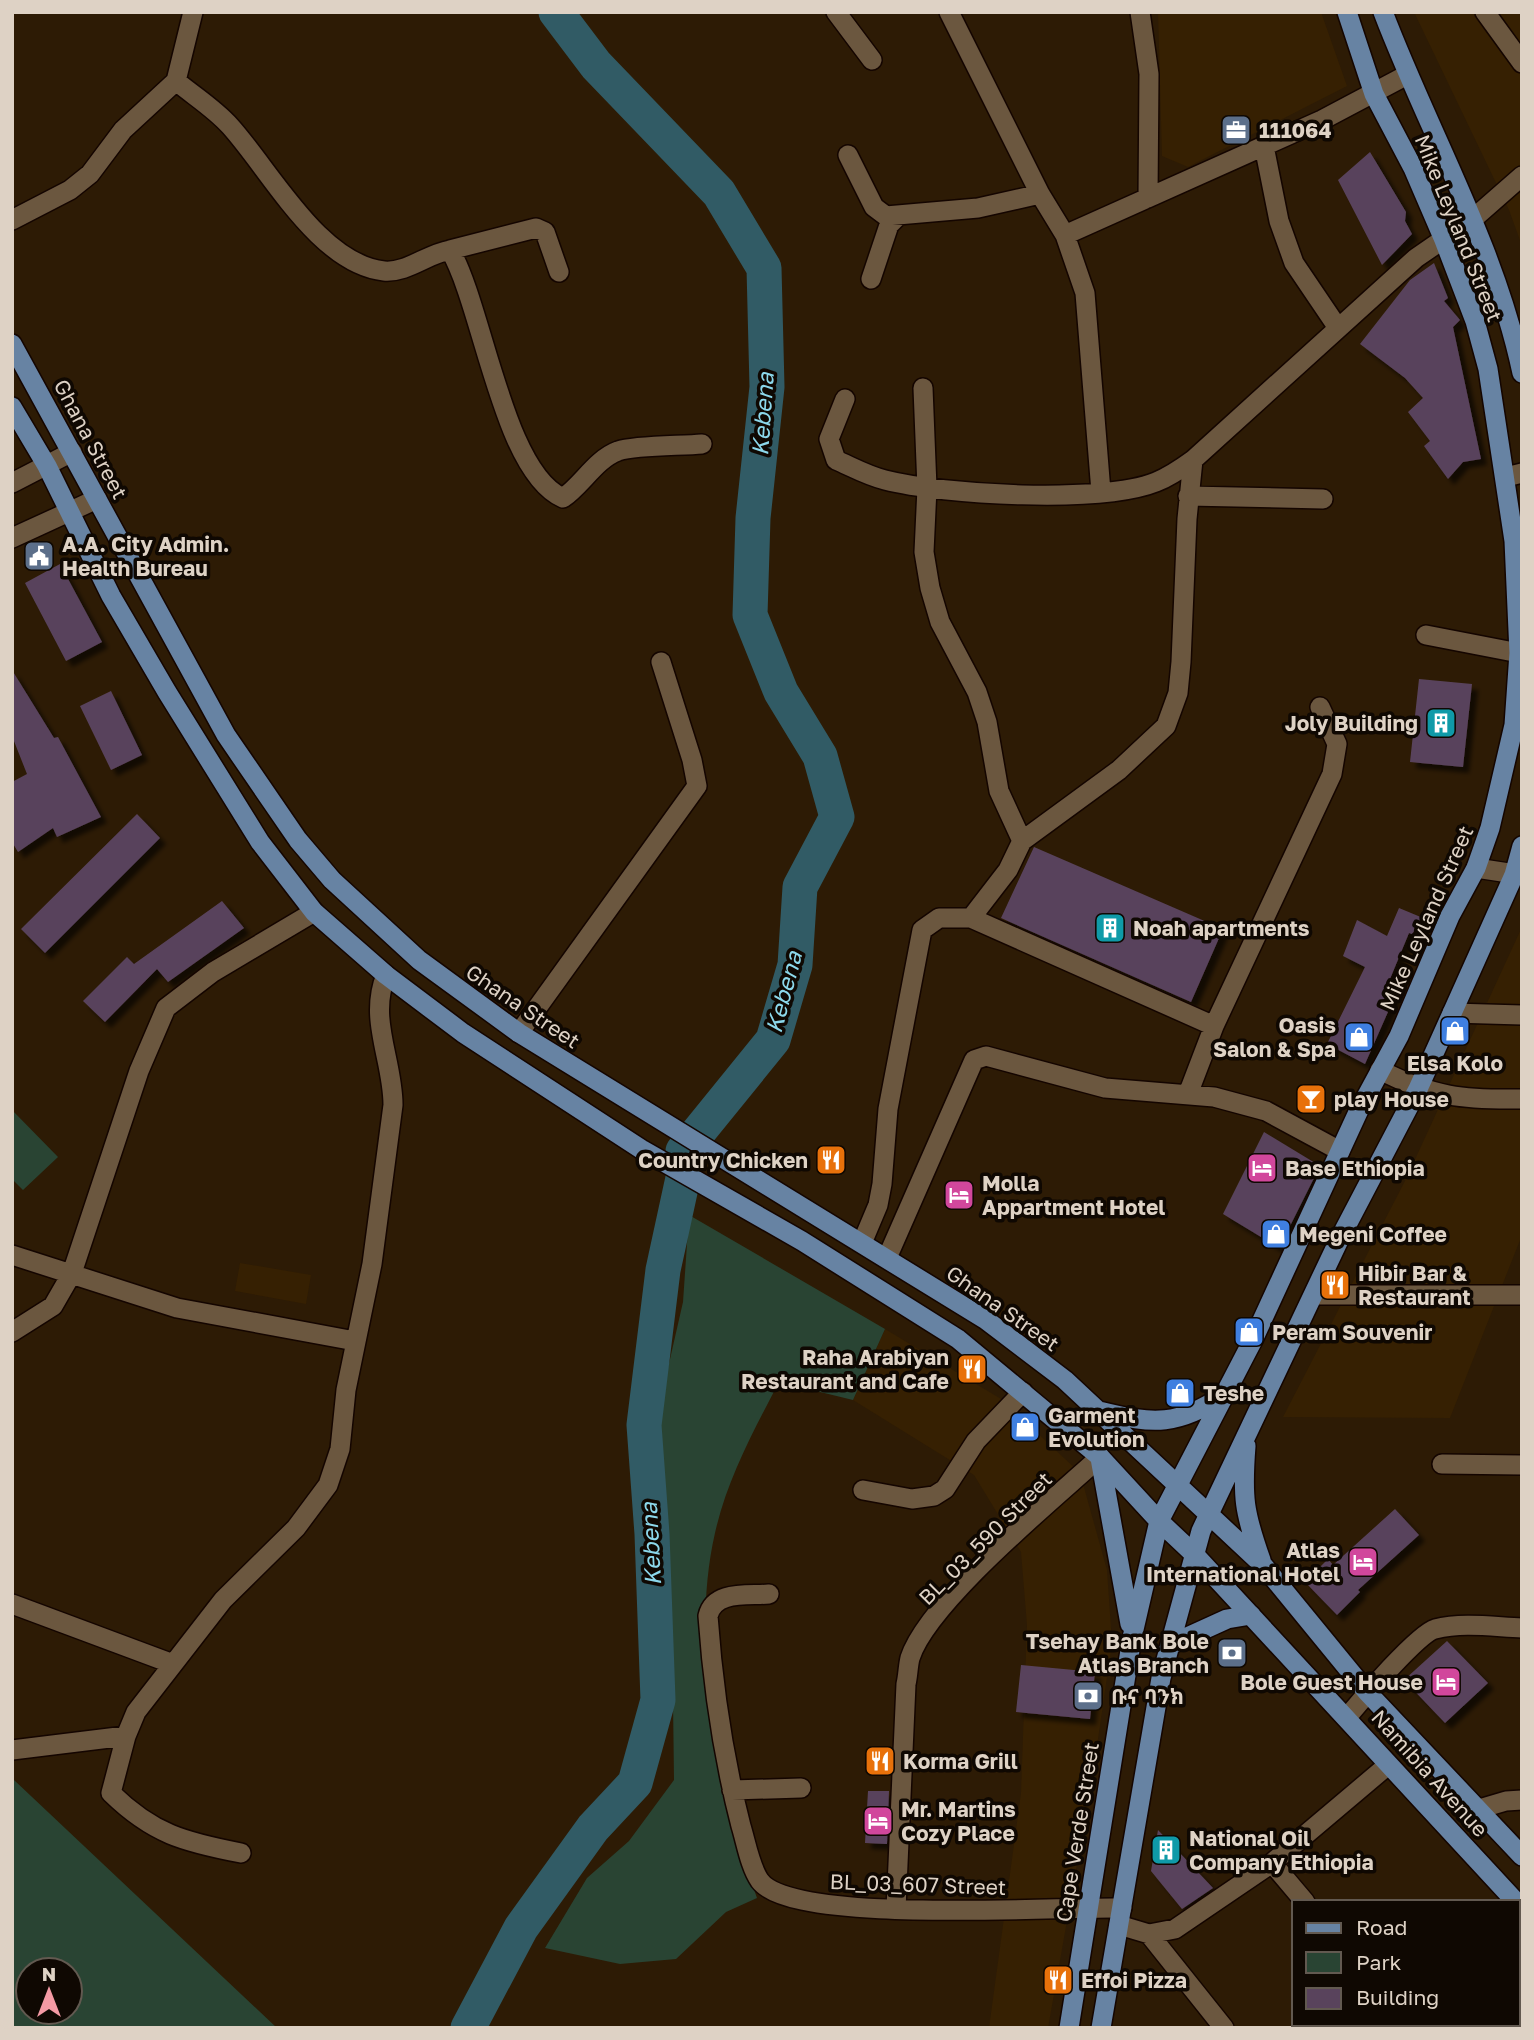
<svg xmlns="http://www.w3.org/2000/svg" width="1534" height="2040" viewBox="0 0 1534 2040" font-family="'Golos Text','Noto Sans Ethiopic',sans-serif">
  <defs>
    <filter id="shadow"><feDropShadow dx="6" dy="6" stdDeviation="2" flood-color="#0009"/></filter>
  </defs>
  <rect width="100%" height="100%" fill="#2d1b05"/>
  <path fill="#362002" d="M1158 12H1321L1347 86 1188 167 1162 156Z
    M1414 12H1521L1522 246 1509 210Z
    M1522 927V1235L1450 1418 1283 1417 1406 1179Z
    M240 1263 311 1275 306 1304 235 1291Z
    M885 1329 1001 1399 1080 1473 1107 1570 1112 1643 1092 1780 1048 2028H989L1021 1793 1027 1625 1021 1552 974 1475 853 1400Z"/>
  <path fill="#294433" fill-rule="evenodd" d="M12 1110 58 1157 23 1190 12 1179Z
    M689 1215 885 1329 853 1400 779 1382C754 1430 727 1479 715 1533 696 1615 708 1715 724 1797 731 1831 746 1865 757 1898L726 1912 676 1959 620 1964 545 1948 587 1878 629 1841 674 1780 673 1701 655 1425 683 1302Z
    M12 1779 14 1780 277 2028H12ZM28 1970H70V2012H28Z"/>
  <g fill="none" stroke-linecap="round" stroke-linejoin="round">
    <path stroke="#315b65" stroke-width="35" d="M468 2028 521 1928 593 1828 635 1783 658 1700 652 1534 644 1425 663 1270 683 1178V1151L773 1040 795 965 800 887 837 817 820 756 781 692 750 615 753 518 767 387 764 268 719 193 596 65 556 12"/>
  </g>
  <path fill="#59435c" filter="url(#shadow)" d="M1370 152 1406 212 1405 221 1412 234 1382 265 1338 180Z
    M1434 263 1448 298 1444 301 1460 320 1453 327 1481 459 1463 462 1448 479 1424 446 1430 441 1408 412 1423 398 1405 378 1360 344 1410 280Z
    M60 564 102 642 66 661 25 583Z
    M12 670 54 738 58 737 101 817 57 837 53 828 18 852 12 842V782L27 774 12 736Z
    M1419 679 1472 684 1463 767 1410 762Z
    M111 691 142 755 111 770 80 706Z
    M137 814 160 838 45 953 21 929Z
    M1034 847 1223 929 1191 1002 1001 918Z
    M222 901 244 928 168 982 157 969 105 1022 83 1001 127 957 134 964Z
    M1399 908 1423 918 1412 934 1409 933 1385 991 1395 996 1365 1064 1327 1044 1365 967 1343 956 1357 920 1387 936Z
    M1264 1132 1320 1166 1279 1248 1223 1214Z
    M1395 1509 1419 1535 1358 1590 1360 1592 1337 1615 1305 1582 1328 1559 1333 1565Z
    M1447 1641 1488 1683 1445 1723 1404 1680Z
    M1021 1665 1095 1672 1090 1719 1016 1712Z
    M868 1791H889L887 1844 865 1843Z
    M1158 1830 1213 1888 1182 1909 1151 1871Z"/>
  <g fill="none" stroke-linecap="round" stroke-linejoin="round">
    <g stroke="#140500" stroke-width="22">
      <path id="minor" d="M836 12 872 60
        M949 12 1040 194 1065 235 1085 293 1101 492
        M1140 12 1149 74 1148 198
        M1485 12 1522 63
        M176 81C194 96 215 109 230 126 270 170 319 264 384 271 407 273 427 254 450 250 483 306 503 472 563 498 582 485 596 459 618 451 637 445 681 446 702 444
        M1264 146 1279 221 1294 263 1338 328
        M848 155 874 207 886 216 978 208 1040 194
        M12 220 70 190 90 174 123 130 176 81 193 12
        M1065 235 1322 120 1407 75
        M450 250 536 228 545 232 559 272
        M871 279 889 225 898 216
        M923 388 927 488 924 552 930 588 940 622 977 692 987 722 999 791 1022 841
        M845 399 829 439 836 460C852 467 868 476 885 480 944 495 1101 504 1156 482 1169 477 1182 468 1193 460L1416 258 1474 218 1522 176
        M1506 477 1522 473
        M1188 496 1323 499
        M1426 635 1519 653
        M1476 868 1522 875
        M971 918 1214 1026
        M1452 1013 1522 1015
        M519 1033 697 786 692 760 661 662
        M1380 1070C1433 1097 1463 1100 1522 1099
        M1188 1094 1214 1026 1332 774 1337 744 1320 707
        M862 1243 878 1205 882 1184 888 1109 922 930 939 918H971L1008 870 1022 841 1119 770 1166 726 1178 693 1181 662 1187 519 1193 460
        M12 1255 177 1308 355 1341
        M887 1258 974 1060 986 1056 1105 1088 1214 1097 1266 1111 1340 1151
        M1314 1295H1522
        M12 1332 53 1306 72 1273 139 1071 166 1008 213 972 314 912
        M1442 1464 1522 1465
        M863 1490 912 1499 934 1496 945 1489 976 1441 1023 1392
        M769 1594C748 1596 714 1590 708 1616 713 1687 723 1756 741 1826 746 1842 750 1867 760 1881 793 1925 1060 1906 1122 1908
        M12 1604 173 1664
        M1348 1716C1362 1699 1418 1634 1435 1629 1463 1622 1494 1627 1522 1628
        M12 1750 126 1736
        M732 1790 801 1788
        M1479 1809 1506 1801 1522 1800
        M241 1853C184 1842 153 1834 111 1793L126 1736 136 1712 223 1600 296 1528 328 1485 340 1449 346 1390 372 1264 393 1105C393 1060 368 1019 386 975
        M1272 1863 1305 1902
        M896 1909 906 1684C908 1676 908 1666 910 1658 928 1602 1053 1500 1100 1457
        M1119 1925 1149 1934 1175 1929 1272 1863 1388 1765
        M1149 1934 1224 2028
        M1411 2024 1414 2028"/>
    </g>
    <g stroke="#140500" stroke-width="22">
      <path id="secondary" d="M12 483 72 452
        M12 538 97 499"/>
    </g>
    <g stroke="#140500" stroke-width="22">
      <path id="primary" d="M1383 12C1429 133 1495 245 1522 373
        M12 344 226 735 298 840 332 880 419 960 519 1033 986 1320 1065 1380 1263 1565 1367 1692 1522 1856
        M12 407 47 466 111 596 167 692 260 842 314 912 386 975 463 1033 641 1149 802 1241 958 1339 1100 1457 1159 1521 1194 1554 1516 1902
        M1099 1411C1156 1425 1176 1426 1226 1394
        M1246 1446C1242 1497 1244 1512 1261 1560
        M1100 1458 1130 1624
        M1172 1644 1227 1619 1251 1615
        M1069 2028 1132 1638 1159 1521 1253 1340 1359 1110 1399 1036 1450 916 1476 868 1490 828 1514 725 1519 653 1514 541 1488 369 1475 321 1444 240 1413 168 1374 94 1347 12
        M1101 2028 1161 1678 1201 1531 1340 1238 1418 1089 1514 875 1522 846"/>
    </g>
    <use href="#minor" stroke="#6b573f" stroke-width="19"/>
    <use href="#secondary" stroke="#6b573f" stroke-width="19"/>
    <use href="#primary" stroke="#6783a3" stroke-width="19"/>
  </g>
  <defs>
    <g id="office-square" transform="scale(1.575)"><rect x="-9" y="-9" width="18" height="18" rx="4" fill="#5c6f8a" stroke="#0f0802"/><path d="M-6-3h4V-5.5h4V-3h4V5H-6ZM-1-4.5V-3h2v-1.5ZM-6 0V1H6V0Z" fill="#fff"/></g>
    <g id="civic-square" transform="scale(1.575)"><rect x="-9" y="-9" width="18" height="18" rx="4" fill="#5c6f8a" stroke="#0f0802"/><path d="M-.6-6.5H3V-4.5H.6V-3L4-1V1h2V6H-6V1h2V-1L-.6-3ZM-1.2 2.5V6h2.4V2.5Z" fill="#fff"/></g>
    <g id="building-square" transform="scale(1.575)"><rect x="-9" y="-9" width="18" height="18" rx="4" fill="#0f9aa8" stroke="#0f0802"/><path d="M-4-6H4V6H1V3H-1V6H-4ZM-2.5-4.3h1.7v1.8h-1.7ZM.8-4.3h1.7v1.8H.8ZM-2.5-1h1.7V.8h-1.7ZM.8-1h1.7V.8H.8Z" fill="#fff"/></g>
    <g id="shop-square" transform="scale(1.575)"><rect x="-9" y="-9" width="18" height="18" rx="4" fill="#3f7fe0" stroke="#0f0802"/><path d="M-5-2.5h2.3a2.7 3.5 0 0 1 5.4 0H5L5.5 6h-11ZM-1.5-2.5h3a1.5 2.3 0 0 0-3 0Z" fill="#fff"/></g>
    <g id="bar-square" transform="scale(1.575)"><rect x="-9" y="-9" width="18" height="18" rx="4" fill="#e8710a" stroke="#0f0802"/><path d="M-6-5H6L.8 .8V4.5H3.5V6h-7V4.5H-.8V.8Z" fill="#fff"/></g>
    <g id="restaurant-square" transform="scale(1.575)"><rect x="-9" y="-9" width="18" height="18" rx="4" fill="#e8710a" stroke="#0f0802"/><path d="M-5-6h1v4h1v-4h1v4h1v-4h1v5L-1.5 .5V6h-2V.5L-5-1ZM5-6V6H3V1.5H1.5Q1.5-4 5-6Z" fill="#fff"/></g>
    <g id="hotel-square" transform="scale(1.575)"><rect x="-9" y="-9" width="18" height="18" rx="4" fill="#d1479c" stroke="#0f0802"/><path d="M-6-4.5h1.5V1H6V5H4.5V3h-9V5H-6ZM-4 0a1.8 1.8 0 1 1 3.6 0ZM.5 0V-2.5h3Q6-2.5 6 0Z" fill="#fff"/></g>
    <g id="bank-square" transform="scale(1.575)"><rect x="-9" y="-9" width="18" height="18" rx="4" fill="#5c6f8a" stroke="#0f0802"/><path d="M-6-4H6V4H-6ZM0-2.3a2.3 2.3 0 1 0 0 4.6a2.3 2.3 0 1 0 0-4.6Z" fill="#fff"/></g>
  </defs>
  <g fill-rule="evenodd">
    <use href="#office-square" x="1236" y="130"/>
    <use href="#civic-square" x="39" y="556"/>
    <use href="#building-square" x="1441" y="723"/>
    <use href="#building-square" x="1110" y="928"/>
    <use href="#shop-square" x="1455" y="1031"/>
    <use href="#shop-square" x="1359" y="1037"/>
    <use href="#bar-square" x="1311" y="1099"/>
    <use href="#restaurant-square" x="831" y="1160"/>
    <use href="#hotel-square" x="1262" y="1168"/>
    <use href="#hotel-square" x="959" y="1195"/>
    <use href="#shop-square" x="1276" y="1234"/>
    <use href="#restaurant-square" x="1335" y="1285"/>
    <use href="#shop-square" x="1249" y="1332"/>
    <use href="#restaurant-square" x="972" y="1369"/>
    <use href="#shop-square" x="1180" y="1393"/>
    <use href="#shop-square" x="1025" y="1427"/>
    <use href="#hotel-square" x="1363" y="1562"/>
    <use href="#bank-square" x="1232" y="1653"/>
    <use href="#hotel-square" x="1446" y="1682"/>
    <use href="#bank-square" x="1088" y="1696"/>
    <use href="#restaurant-square" x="880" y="1761"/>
    <use href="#hotel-square" x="878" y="1821"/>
    <use href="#building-square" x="1166" y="1850"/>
    <use href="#restaurant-square" x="1058" y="1980"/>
  </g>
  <g text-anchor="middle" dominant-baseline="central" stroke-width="7" stroke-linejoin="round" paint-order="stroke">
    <g font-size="21" font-weight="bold" fill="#ded2c5" stroke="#0f0802" text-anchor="start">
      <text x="1259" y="130">111064</text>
      <text x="62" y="544">A.A. City Admin.<tspan x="62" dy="24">Health Bureau</tspan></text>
      <text x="1418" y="723" text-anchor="end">Joly Building</text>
      <text x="1133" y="928">Noah apartments</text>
      <text x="1336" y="1025" text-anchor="end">Oasis<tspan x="1336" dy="24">Salon &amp; Spa</tspan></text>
      <text x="1455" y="1063" text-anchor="middle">Elsa Kolo</text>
      <text x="1334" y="1099">play House</text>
      <text x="808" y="1160" text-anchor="end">Country Chicken</text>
      <text x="1285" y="1168">Base Ethiopia</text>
      <text x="982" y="1183">Molla<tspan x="982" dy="24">Appartment Hotel</tspan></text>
      <text x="1299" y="1234">Megeni Coffee</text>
      <text x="1358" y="1273">Hibir Bar &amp;<tspan x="1358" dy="24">Restaurant</tspan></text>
      <text x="1272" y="1332">Peram Souvenir</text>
      <text x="949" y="1357" text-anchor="end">Raha Arabiyan<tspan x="949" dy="24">Restaurant and Cafe</tspan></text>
      <text x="1203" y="1393">Teshe</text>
      <text x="1048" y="1415">Garment<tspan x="1048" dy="24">Evolution</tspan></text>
      <text x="1340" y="1550" text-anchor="end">Atlas<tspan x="1340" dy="24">International Hotel</tspan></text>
      <text x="1209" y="1641" text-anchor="end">Tsehay Bank Bole<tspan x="1209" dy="24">Atlas Branch</tspan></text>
      <text x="1423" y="1682" text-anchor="end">Bole Guest House</text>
      <text x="1111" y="1696">ቡና ባንክ</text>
      <text x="903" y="1761">Korma Grill</text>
      <text x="901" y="1809">Mr. Martins<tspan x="901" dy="24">Cozy Place</tspan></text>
      <text x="1189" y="1838">National Oil<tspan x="1189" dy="24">Company Ethiopia</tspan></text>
      <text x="1081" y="1980">Effoi Pizza</text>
    </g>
    <g font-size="21" fill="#ded2c5" stroke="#0f0802">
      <text transform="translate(1459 228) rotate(68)">Mike Leyland Street</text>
      <text transform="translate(91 439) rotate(62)">Ghana Street</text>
      <text transform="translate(1426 918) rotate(-66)">Mike Leyland Street</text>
      <text transform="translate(523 1006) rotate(34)">Ghana Street</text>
      <text transform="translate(1003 1308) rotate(35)">Ghana Street</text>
      <text transform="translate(985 1538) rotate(-45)">BL_03_590 Street</text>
      <text transform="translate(1430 1773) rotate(48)">Namibia Avenue</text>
      <text transform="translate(1077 1832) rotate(-81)">Cape Verde Street</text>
      <text transform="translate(918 1884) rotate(2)">BL_03_607 Street</text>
    </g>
    <g font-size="23" font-style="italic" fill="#8cd8eb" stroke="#0f0802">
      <text transform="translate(762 414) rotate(-86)">Kebena</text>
      <text transform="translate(783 992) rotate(-75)">Kebena</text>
      <text transform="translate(650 1544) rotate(-93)">Kebena</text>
    </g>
  </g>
  <rect width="1534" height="2040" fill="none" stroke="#ded2c5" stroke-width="28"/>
  <rect x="1292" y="1900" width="228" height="126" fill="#0f0802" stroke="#625950" stroke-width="2"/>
  <rect x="1306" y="1923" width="35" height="10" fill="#6783a3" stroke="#625950" stroke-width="2"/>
  <text x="1356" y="1935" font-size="21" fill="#ded2c5">Road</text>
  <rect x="1306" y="1952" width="35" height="21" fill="#294433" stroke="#625950" stroke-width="2"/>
  <text x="1356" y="1970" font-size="21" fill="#ded2c5">Park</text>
  <rect x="1306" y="1988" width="35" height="21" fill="#59435c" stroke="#625950" stroke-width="2"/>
  <text x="1356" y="2005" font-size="21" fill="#ded2c5">Building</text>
  <g transform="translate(49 1991)"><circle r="33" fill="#0f0802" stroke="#625950" stroke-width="2"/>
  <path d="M0-5L12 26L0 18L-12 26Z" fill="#f49aa4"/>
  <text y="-10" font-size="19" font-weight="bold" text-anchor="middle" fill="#ded2c5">N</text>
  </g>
</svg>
